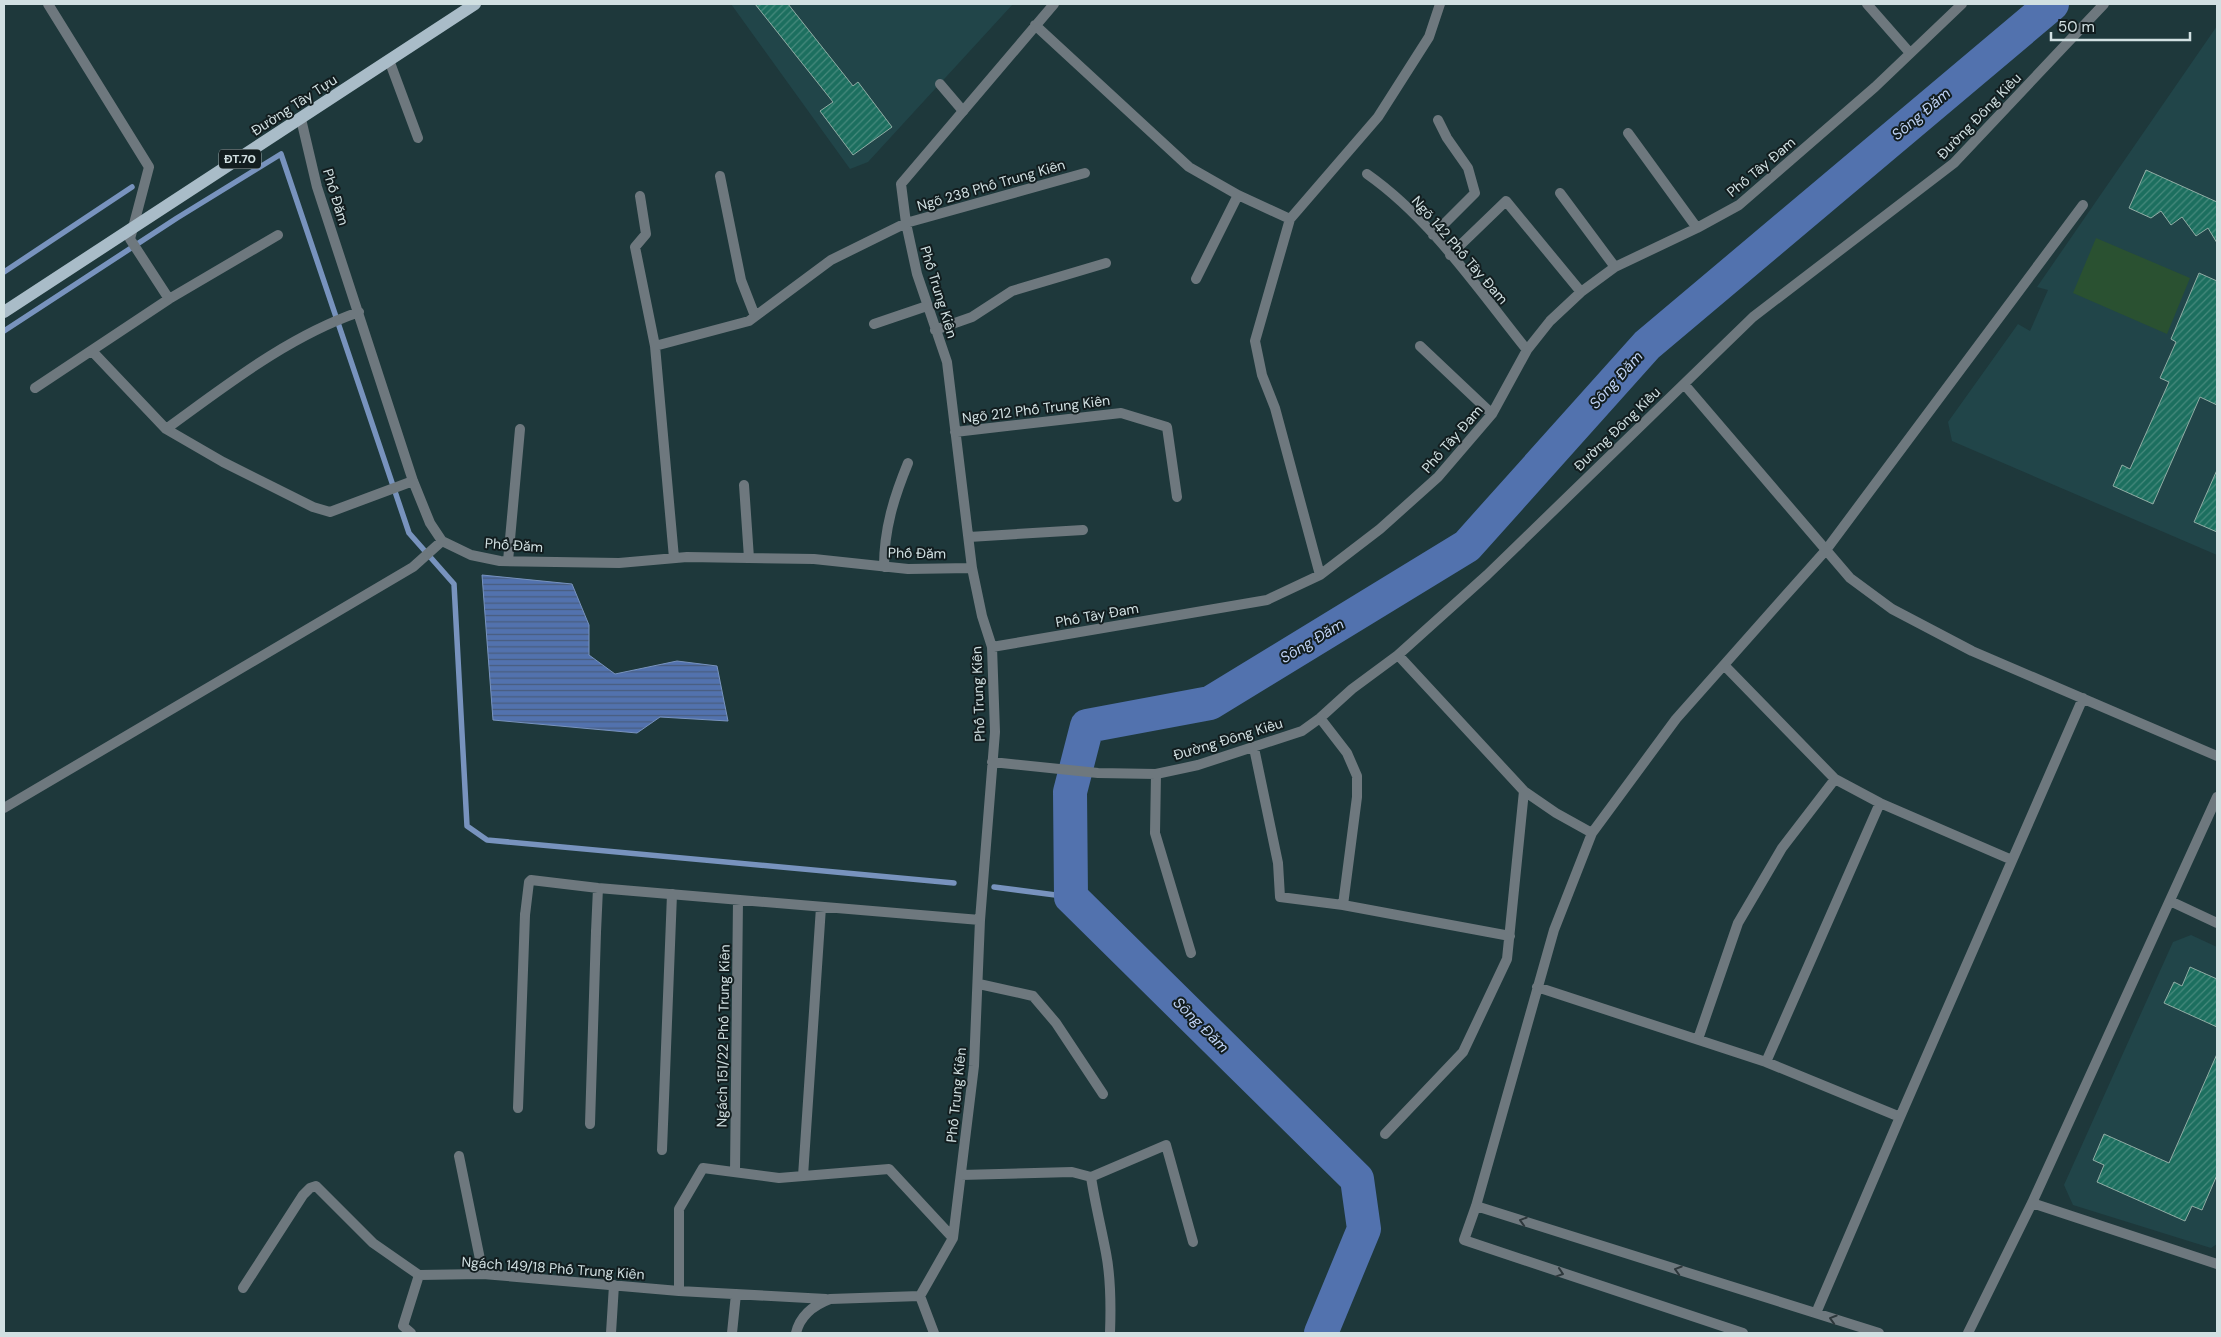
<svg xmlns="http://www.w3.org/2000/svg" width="2221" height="1337" viewBox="0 0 2221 1337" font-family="'DM Sans',sans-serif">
  <defs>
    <pattern id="water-rules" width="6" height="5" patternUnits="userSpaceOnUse" patternTransform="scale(1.25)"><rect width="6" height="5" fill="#5272ae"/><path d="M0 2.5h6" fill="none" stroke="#495d7e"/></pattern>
    <pattern id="building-hatch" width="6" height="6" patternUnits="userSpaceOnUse" patternTransform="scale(1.25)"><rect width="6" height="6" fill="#1c6f5f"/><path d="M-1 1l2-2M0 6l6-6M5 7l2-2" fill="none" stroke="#478a7d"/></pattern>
  </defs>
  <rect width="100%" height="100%" fill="#1e383b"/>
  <path fill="#214549" d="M731 4H1013L868 162 850 169Z
    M2217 26V555L1952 441 1948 422 2018 324 2030 331 2048 290 2037 287Z
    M2191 935 2217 947V1244L2211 1248 2073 1205 2064 1185 2173 942Z"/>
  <path fill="#2a5131" d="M2096 238 2190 278 2167 334 2073 293Z"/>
  <path fill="url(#water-rules)" stroke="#7893be" d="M482 575 572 584 589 625V655L615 674 677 661 717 666 728 721 660 717 637 733 493 720Z"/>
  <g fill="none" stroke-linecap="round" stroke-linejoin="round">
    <path stroke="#7893be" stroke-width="5.5" d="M4 272 132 187
      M4 331 177 218 281 154 409 533 454 584 467 826 487 840 954 883
      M994 887 1071 897"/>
    <path stroke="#5272ae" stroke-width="34" d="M1321 1333 1364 1229 1357 1179 1071 897 1070 792 1087 726 1210 703 1467 546 1647 345 2052 4"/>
  </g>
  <path fill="url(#building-hatch)" stroke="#91ada5" d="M755 4H788L853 86 858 82 892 127 853 155 820 111 833 102Z
    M2146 170 2217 202V243L2208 228 2196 236 2182 217 2171 225 2161 211 2151 218 2129 208Z
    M2199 273 2217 281V405L2200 397 2153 504 2113 486 2122 465 2130 469 2169 382 2160 378 2176 342 2171 339Z
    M2217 470V532L2194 522Z
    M2190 967 2217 979V1027L2164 1003 2174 982 2182 986Z
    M2217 1054V1175L2202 1210 2192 1206 2185 1221 2097 1182 2104 1165 2093 1160 2104 1134 2169 1163Z"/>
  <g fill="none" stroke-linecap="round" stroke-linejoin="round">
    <path stroke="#6e787e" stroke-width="10" d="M940 84 963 111
      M518 1108 525 915
      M590 1124 596 932
      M662 1150 672 894"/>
    <path stroke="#6e787e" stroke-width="10" d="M48 4 149 167 130 239 169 299 278 235
      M1867 4 1910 53
      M1035 25 1189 167 1238 195 1290 219
      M389 60 418 138
      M301 119 317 187 413 481 430 523 442 541 471 555 500 561 619 563 687 557 814 559 908 569 972 568
      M1628 133 1697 228
      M1367 174C1431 219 1478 289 1527 350
      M720 176 741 280 755 316
      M1560 193 1615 267
      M640 196 646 234 635 247 655 346 674 558
      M1433 235 1475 193 1468 168 1447 138 1438 120
      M1450 255 1506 201 1581 292
      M1196 279 1238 195
      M874 324 927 306
      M935 330 972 317 1012 291 1106 263
      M655 346 749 321 831 260 906 223 1085 173
      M1420 346 1492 414
      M92 351 166 429 223 462 313 507 330 512 413 481
      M1684 384 1850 578 1892 609 1972 651 2217 756
      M35 388 169 299
      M166 429C227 385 287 337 359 312
      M955 432 1121 413 1167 427 1177 497
      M744 485 749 558
      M969 537 1083 530
      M508 561 520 429
      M884 567C884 529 894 497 908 463
      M1320 575 1275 408 1262 375 1255 341 1290 219 1378 117 1429 37 1440 4
      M992 647 1267 600 1320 575 1380 529 1438 477 1492 414 1527 350 1550 321 1581 292 1615 267 1697 228 1739 205 1875 87 1962 4
      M1398 655 1524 791 1556 813 1592 833
      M1724 665 1835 779 1880 803 2012 860
      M1320 718 1347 753 1357 776V797L1343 905
      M1254 748 1278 863 1280 897 1343 905 1510 936
      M992 762 1098 773 1156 774 1198 765 1302 731 1320 718 1352 689 1398 655 1487 575 1753 317 1954 163 2104 4
      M1156 774 1155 833 1191 953
      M4 808 413 567 442 541
      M2170 901 2217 923
      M525 915 529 882 531 880 598 888 980 920
      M596 932 598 888
      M979 984 1033 996 1056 1023 1103 1094
      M1537 987 1766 1062 1900 1117 1816 1313
      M1698 1039 1738 923 1782 848 1835 779
      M1766 1062 1880 803
      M1900 1117 2083 698
      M1385 1134 1463 1052 1507 959 1524 791
      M459 1156 483 1274
      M735 1172 738 900
      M961 1175 1072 1172 1091 1177 1166 1145 1193 1242
      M803 1176 821 907
      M1091 1177C1095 1203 1101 1227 1106 1253 1111 1279 1111 1307 1110 1333
      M2032 1203 2217 1264
      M1476 1206 1879 1333
      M243 1288 303 1195 310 1188 316 1186 373 1243 419 1275 483 1274 679 1291 826 1299
      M679 1291V1209L703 1168 779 1178 889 1169 953 1238
      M920 1296 934 1333
      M411 1333 403 1326 419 1275
      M611 1333 614 1285
      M732 1333 736 1294
      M796 1333C800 1316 814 1305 830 1299L920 1296 953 1238 974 1066 980 920 995 732 992 647 982 616 972 568 947 362 917 274 906 223 901 184 1054 4
      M1743 1333 1464 1240 1476 1206 1554 930 1592 833 1676 719 1826 550 2083 205
      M1968 1333 2032 1203 2217 797"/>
    <path stroke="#a9bcc8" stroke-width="12" d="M4 312 475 4"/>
  </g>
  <defs><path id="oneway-chevron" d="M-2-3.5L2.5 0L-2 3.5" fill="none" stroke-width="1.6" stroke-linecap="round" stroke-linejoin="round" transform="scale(1.25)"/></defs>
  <g stroke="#2e383c">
    <use href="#oneway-chevron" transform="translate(1523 1221) rotate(-163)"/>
    <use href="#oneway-chevron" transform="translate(1678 1270) rotate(-163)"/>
    <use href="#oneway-chevron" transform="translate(1560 1273) rotate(18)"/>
    <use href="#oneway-chevron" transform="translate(1833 1319) rotate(-163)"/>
  </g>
  <g text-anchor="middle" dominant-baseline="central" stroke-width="4" stroke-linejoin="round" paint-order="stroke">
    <rect fill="#121d1f" stroke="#98a6a8" stroke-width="1" x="219" y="149.5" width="42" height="19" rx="4"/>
    <g font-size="12" font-weight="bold" fill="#d1e0e2">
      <text x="240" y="159">ĐT.70</text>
    </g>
    <g font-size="14" fill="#d1e0e2" stroke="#121d1f">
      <text transform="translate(294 105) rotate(-33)">Đường Tây Tựu</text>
      <text transform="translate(1979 116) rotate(-46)">Đường Đông Kiều</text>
      <text transform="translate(1761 167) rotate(-40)">Phố Tây Đam</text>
      <text transform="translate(991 185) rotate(-16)">Ngõ 238 Phố Trung Kiên</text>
      <text transform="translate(336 197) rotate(73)">Phố Đăm</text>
      <text transform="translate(1460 250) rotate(49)">Ngõ 142 Phố Tây Đam</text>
      <text transform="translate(939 292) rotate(73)">Phố Trung Kiên</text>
      <text transform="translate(1036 409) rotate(-7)">Ngõ 212 Phố Trung Kiên</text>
      <text transform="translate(1617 429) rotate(-44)">Đường Đông Kiều</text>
      <text transform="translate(1452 439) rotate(-49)">Phố Tây Đam</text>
      <text transform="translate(514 545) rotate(4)">Phố Đăm</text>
      <text transform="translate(917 553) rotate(1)">Phố Đăm</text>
      <text transform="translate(1097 615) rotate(-10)">Phố Tây Đam</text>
      <text transform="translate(978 694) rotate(-92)">Phố Trung Kiên</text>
      <text transform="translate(1228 739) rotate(-17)">Đường Đông Kiều</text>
      <text transform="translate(723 1036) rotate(-89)">Ngách 151/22 Phố Trung Kiên</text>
      <text transform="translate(956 1095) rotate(-84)">Phố Trung Kiên</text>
      <text transform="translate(553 1268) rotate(4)">Ngách 149/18 Phố Trung Kiên</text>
    </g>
    <g font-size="15" font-style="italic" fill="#bfd2f5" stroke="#121d1f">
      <text transform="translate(1921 114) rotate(-40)">Sông Đăm</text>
      <text transform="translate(1616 380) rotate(-48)">Sông Đăm</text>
      <text transform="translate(1312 641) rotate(-31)">Sông Đăm</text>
      <text transform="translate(1201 1025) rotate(45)">Sông Đăm</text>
    </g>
  </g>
  <rect width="2221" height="1337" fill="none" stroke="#d1e0e2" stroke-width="10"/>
  <path d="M2051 32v8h139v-8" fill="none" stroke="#d1e0e2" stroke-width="2.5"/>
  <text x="2058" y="32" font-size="15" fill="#d1e0e2" stroke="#121d1f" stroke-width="4" paint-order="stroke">50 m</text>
</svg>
